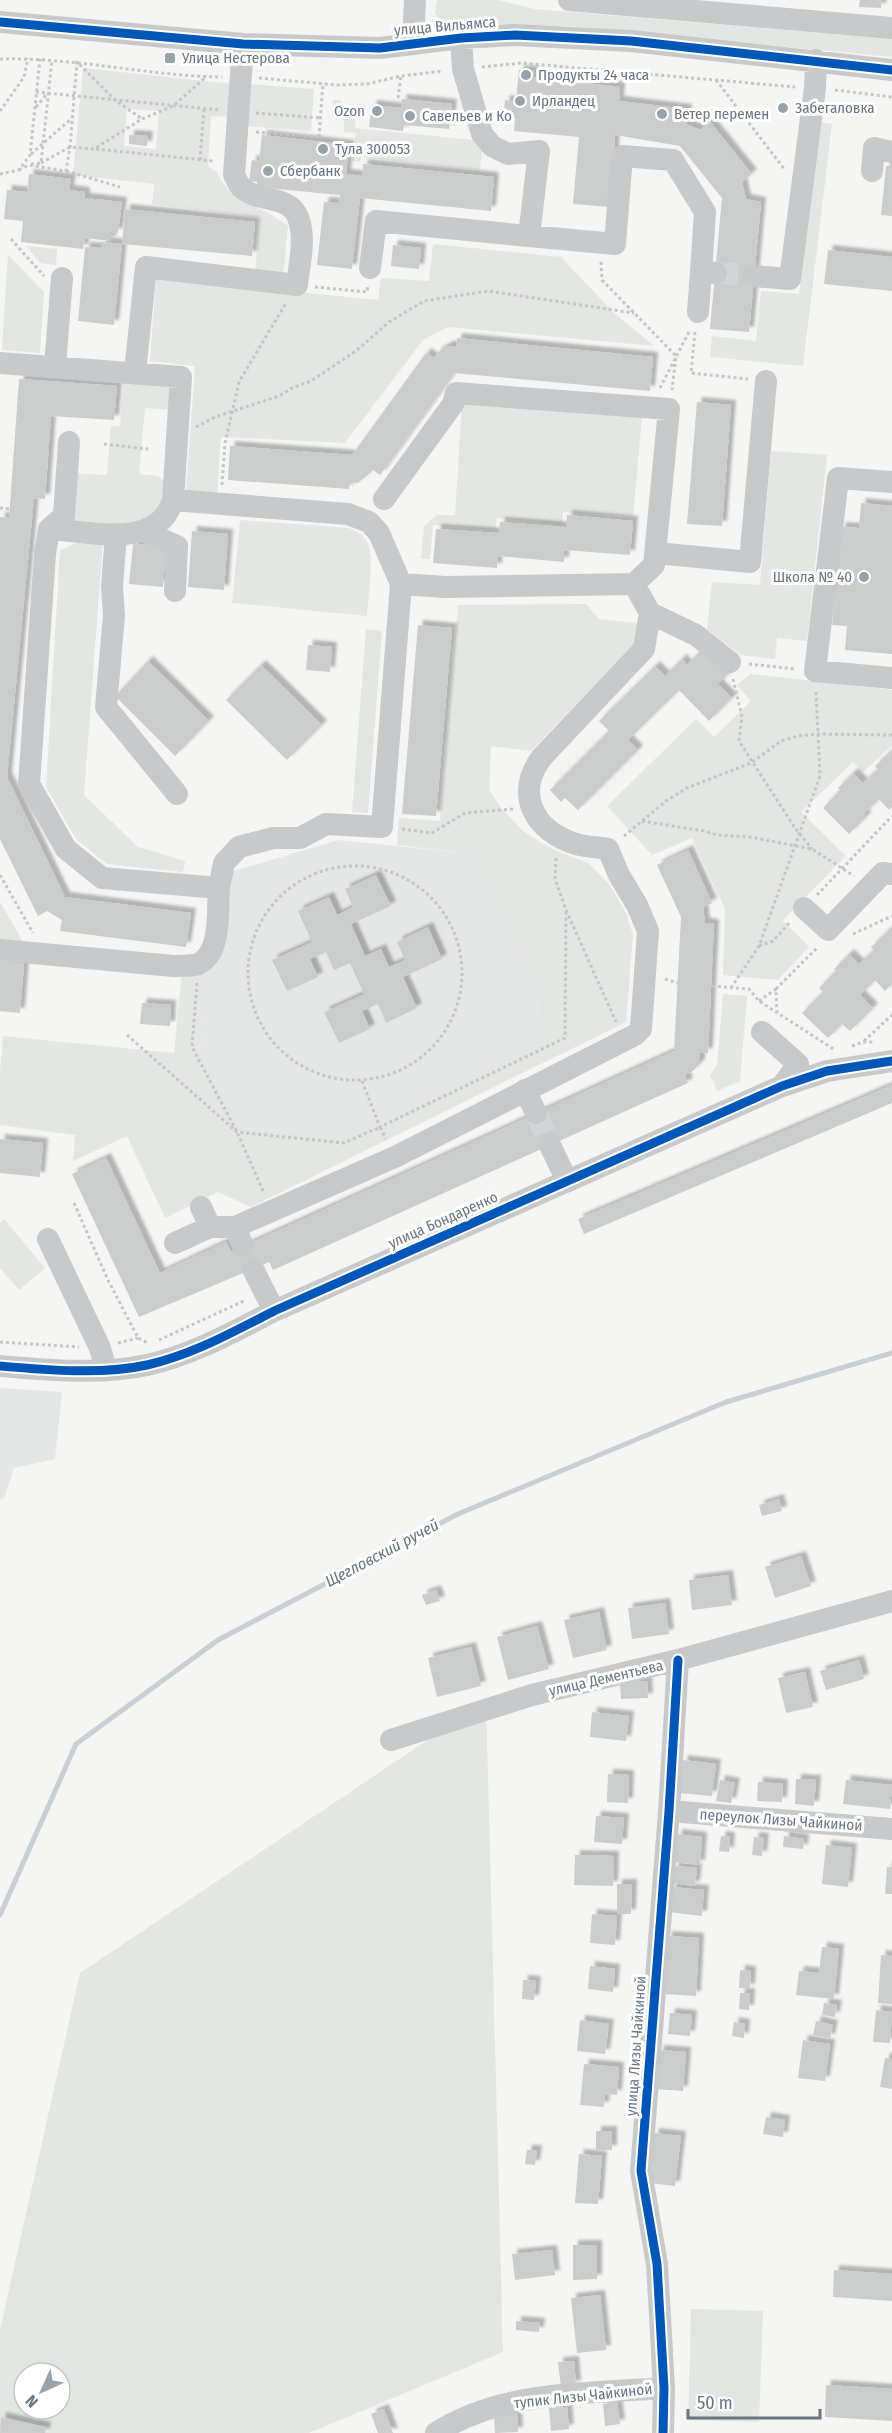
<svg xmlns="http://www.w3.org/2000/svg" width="892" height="2433" viewBox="0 0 892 2433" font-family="'Fira Sans Condensed',sans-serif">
  <defs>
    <filter id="shadow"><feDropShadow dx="5" dy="-5" stdDeviation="1.5" flood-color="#0004"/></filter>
  </defs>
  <rect width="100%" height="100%" fill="#f5f5f4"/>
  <path fill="#e5e6e6" d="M339 840 474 854 537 986 538 1025 516 1050 336 1135 242 1128 200 1049 204 974 223 950 230 872Z
    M0 1388 62 1392 55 1459 14 1468 4 1498 0 1500Z"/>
  <path fill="#e3e6e2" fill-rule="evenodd" d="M437 0H497L535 9 892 39V57L571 26 506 25 451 30 442 24 435 13Z
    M83 68 234 84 232 117 211 116 208 167 217 172C229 202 265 206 288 226L283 277 255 274 260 217 152 204 154 184 73 175ZM127 109 159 111 156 149 124 146Z
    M246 84 314 89 311 131 243 126Z
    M333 100H341L342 112 356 113 355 128 483 141 480 170 361 157 360 162 352 161 356 133 344 132V118L332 116Z
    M820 122 832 124 803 366 710 357 712 336 756 341 761 291 799 294Z
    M433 244 561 257 614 313 654 346 448 327 423 340 345 443 221 437 217 495 186 492 195 366 150 361 156 278 378 300 381 278 429 281Z
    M26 246 57 249 56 265 40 263Z
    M8 255 44 292 40 353 2 350Z
    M124 380 175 385 173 410 145 408 139 474 158 476 164 481 165 507 145 525 71 523 74 473 107 475 111 426H120Z
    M462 401 642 417 633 516 563 512 562 524 497 518 495 530 433 525 430 559H421L424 526 437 515H455Z
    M771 451 827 455 807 641 777 638 775 659 741 655 707 629 712 582 760 585Z
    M240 520 349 528C356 531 364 535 368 543 374 555 368 600 367 616L232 603Z
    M86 539 103 540 84 795 138 847 185 861 183 872 107 864 76 839 46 787 60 550Z
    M586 604 599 619 642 624 640 638 531 751 491 746 489 790 502 809 524 832 554 850 588 863 609 884 627 915 633 935 626 1022 251 1207 218 1192 165 1218 127 1136 73 1161 75 1135 0 1125V1073L3 1036 174 1053 182 972 204 974 200 1049 242 1128 336 1135 516 1050 538 1025 537 986 474 854 397 845 399 818 440 821 458 605Z
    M366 629 382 631 368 813 352 812Z
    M750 674 892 690V745L863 772 853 762 801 812 846 856 783 920 809 947 778 980 723 975 725 909 692 838 652 855 607 806 696 719 714 737 751 701 737 685Z
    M0 902 25 945 0 942Z
    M723 994 747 996 740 1081 717 1091 710 1075 717 1065Z
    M4 1219 45 1268 19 1290 0 1268V1223Z
    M486 1701 503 2352 309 2433H0V2330L80 1973ZM24 2373H60V2409H24Z
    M691 2309 763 2311 759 2422 688 2420Z"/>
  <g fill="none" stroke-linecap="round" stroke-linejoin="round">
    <path stroke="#c9cfd2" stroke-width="5" d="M0 1915 76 1744 218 1640 458 1514 726 1402 892 1353"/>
  </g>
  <path fill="#cbcccc" filter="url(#shadow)" d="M860 0H882L881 8 859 7Z
    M519 70 534 71V77L541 78 583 82V76L595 77V84L620 87 619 101 687 109 686 124 700 130 710 122 752 174 742 182 746 199 761 202 749 332 710 329 722 198 680 146 615 135 610 207 573 204 579 137 514 131 515 118 503 116 505 100 516 102Z
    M402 99 452 104 449 129 404 125 403 131 369 127 372 105 401 108Z
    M129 135 148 136 147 146 129 144Z
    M262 135 349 145 346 174 362 176 363 164 494 177 491 211 360 198 352 269 317 265 324 202 339 203 340 195 257 187V182L249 181 252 160 259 161Z
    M886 166H892V216L881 215Z
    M29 174 71 179 69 190 85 192V198L122 202 118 233H111V241L85 238 83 249 21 242 23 221 4 219 7 190 27 192Z
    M125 209 255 222 252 256 122 244Z
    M101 242 122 244 114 325 78 321 85 247 101 248Z
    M393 245 421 248 419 269 391 266Z
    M828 250 892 257V291L824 284Z
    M457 338 653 357 650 391 454 373 380 475 373 470 358 483 350 482 349 489 228 480 230 446 352 455 426 353 434 358 438 352 448 346H456Z
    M19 379 117 386 114 420 51 416 45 499 34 498 7 777 65 897 191 913 186 947 60 931 62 920 47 911 38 916 0 839V517L9 518Z
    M697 402 731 405 722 526 687 524Z
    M861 503 892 506V654L845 650 847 626 832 625 841 527 859 528Z
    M567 515 633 521 630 555 564 550V562L498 556 497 568 433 563 436 529 499 533 500 522 566 527Z
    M192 531 228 534 224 590 188 587Z
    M133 544 166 546 163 587 129 584Z
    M418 625 452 628 436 816 402 814Z
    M308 645 332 647 330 672 306 670Z
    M703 648 728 674 718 684 732 698 709 721 679 690 628 740 638 750 578 810 565 798 561 802 550 790 609 731 599 721 655 666 665 676 682 659 687 665Z
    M148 661 209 721 175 756 115 696Z
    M261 665 322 725 287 760 226 700Z
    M892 750V807L889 810 879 799 864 814 866 817 849 834 823 808 840 790 838 788 853 773 863 783 878 769 875 766Z
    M688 850 712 903 703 907 705 923 714 924 708 1053H700V1063L693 1071 685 1075 688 1083 273 1270 269 1262 139 1317 72 1174 106 1158 160 1273 226 1242 231 1252 674 1051 681 917 657 865Z
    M376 875 391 906 351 924 365 956 381 949 389 967 405 960 397 942 428 927 442 959 403 977 417 1008 386 1023 378 1004 362 1011 370 1029 339 1043 324 1012 364 994 350 963 334 970 326 952 310 959 318 977 287 991 272 960 312 942 298 911 329 897 337 915 353 907 345 889Z
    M889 930 892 932V984L885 991 875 980 860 995 873 1008 850 1031 842 1024 828 1038 802 1013 823 992 819 988 836 971 834 969 849 954 859 964 874 950 871 947Z
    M0 961 24 964 20 1013 0 1011Z
    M142 1003 171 1005 170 1026 140 1024Z
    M892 1085V1103L584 1234 578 1219Z
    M0 1139 43 1143 40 1177 0 1173Z
    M779 1499 782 1511 762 1516 759 1505Z
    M801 1556 811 1586 775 1598 765 1567Z
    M728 1575 732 1605 692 1610 689 1580Z
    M436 1590 440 1601 426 1605 422 1595Z
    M665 1603 669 1634 632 1639 628 1608Z
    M599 1612 607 1650 573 1658 564 1620Z
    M537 1626 549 1669 508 1680 497 1637Z
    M471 1647 481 1686 437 1697 428 1658Z
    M859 1660 864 1679 826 1690 820 1671Z
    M805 1672 813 1707 786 1713 778 1678Z
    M647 1681 648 1698 621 1699 620 1683Z
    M592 1712 629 1716 626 1741 590 1737Z
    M683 1760 716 1764 712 1796 679 1793Z
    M608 1774 629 1775 628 1803 607 1802Z
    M796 1779 816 1780 814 1806 795 1804Z
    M720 1780 735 1783 731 1803 716 1801Z
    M846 1780 892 1785 890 1809 843 1804Z
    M758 1782 783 1784 782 1802 757 1801Z
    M596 1816 624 1818 622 1844 594 1842Z
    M677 1834 702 1837 700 1865 674 1862Z
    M721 1836 730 1837 729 1852 719 1851Z
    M784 1836 804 1839 803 1849 783 1847Z
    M754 1837 764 1838 762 1856 752 1855Z
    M826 1845 852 1848 848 1887 822 1884Z
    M575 1855 614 1856 613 1886 574 1885Z
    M674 1866 697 1868 695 1886 672 1883Z
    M887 1867H892V1894H885Z
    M617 1884H632L631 1914H617Z
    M671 1887 704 1890 702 1916 669 1912Z
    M592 1914 617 1916 615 1945 590 1943Z
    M667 1936 699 1938 696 1996 664 1994Z
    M822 1947 839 1949 834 1999 796 1995 799 1971 819 1973Z
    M881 1955 892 1956V2004L878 2003Z
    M590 1966 615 1969 613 1992 588 1989Z
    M740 1970 751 1971 750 1989 739 1988Z
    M523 1980 536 1981 534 2000 522 1999Z
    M740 1993H750L749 2010 739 2009Z
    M824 2003 837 2005 835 2017 822 2015Z
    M876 2010 892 2012 890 2043 873 2042Z
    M670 2013 692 2015 690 2036 668 2034Z
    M580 2020 609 2024 605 2054 577 2051Z
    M816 2021 833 2025 830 2039 813 2035Z
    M734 2022 745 2024 744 2038 732 2036Z
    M803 2040 830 2044 825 2081 798 2078Z
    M659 2050 686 2052 683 2091 656 2089Z
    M885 2058 892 2059V2089L880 2087Z
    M584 2064 619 2067 617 2095 605 2094 604 2107 580 2105Z
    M766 2117 785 2120 783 2137 763 2134Z
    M596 2131H612V2150H596Z
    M654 2133 681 2136 675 2186 649 2183Z
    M527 2150H537L535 2165 525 2164Z
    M579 2154 602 2156 598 2204 575 2203Z
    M573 2245H597V2279L573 2280Z
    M552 2250 555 2275 515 2280 512 2254Z
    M834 2270 892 2274V2301L833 2297Z
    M600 2295 606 2350 577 2353 571 2298Z
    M516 2321 540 2323 539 2332 516 2330Z
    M574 2361 576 2385 561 2387 558 2362Z
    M826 2385 892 2389V2421L825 2417Z
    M617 2402 620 2424 605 2426 603 2404Z
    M567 2407 569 2429 551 2431 549 2408Z
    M384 2409 393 2433H378L371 2414Z
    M517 2411 518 2432 495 2433 494 2412Z
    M1 2417 46 2427 45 2433H0Z"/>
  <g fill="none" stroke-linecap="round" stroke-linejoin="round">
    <path stroke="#d2d5d7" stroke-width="22" stroke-dasharray="22 11" stroke-linecap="butt" d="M716 273 753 276
      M536 1113 550 1145"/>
    <path stroke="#c5c6c7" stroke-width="3" stroke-dasharray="3 3" stroke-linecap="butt" d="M0 59C75 57 148 76 222 77
      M482 67 521 63 795 87
      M259 78 337 85 367 84 401 76 443 71
      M716 80 785 170
      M835 90 892 97
      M36 92 220 110
      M398 98 401 76
      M36 107 47 94
      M0 111 24 77 28 58
      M256 113 321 118
      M256 132 319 137
      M319 137 323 83
      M96 149 213 161
      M31 154 71 119
      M200 160 204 109
      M41 163 70 147 94 149 142 119 173 106 206 77
      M31 164 41 163 52 60
      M19 170 29 165 66 171 70 147 77 62 115 100 142 119
      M66 171 120 187
      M0 174 19 170 30 155 40 59
      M11 239 44 276
      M601 262 602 280 676 356 672 390
      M315 287 367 292 368 285
      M695 332 691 373 748 379
      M660 388 690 330
      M196 427 215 417 279 396 292 388 311 381 356 351 389 322 424 301 488 291 634 313
      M104 444 148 449
      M222 485 225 443 239 382 286 303
      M0 508 10 509
      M749 664 796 669
      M733 679 742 717 739 741 795 828 812 849
      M642 821 704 831 717 835 750 837 812 849 854 876
      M402 829 432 833 465 813 513 809
      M624 836 666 801 687 788 751 763 781 741 798 736 818 734 892 735
      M556 858 555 879 566 910 616 1022
      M248 973a107 107 0 1 1 214 0a107 107 0 1 1-214 0Z
      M0 875 33 933
      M817 895 892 816
      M853 934 892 916
      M759 946 773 941 791 921
      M665 979 678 983
      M197 983 192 1047 237 1132 264 1193
      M712 986 749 989 759 1001 835 1050
      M731 988 759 946 820 776 816 692
      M776 989 818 947
      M759 1001 776 989 777 1013
      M127 1035 237 1132 344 1143 380 1127 386 1139
      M864 1041 892 1015
      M852 1046 863 1042H875
      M362 1081 380 1127 565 1038 566 910
      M74 1203 107 1278 138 1338 148 1343
      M159 1340 246 1300
      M0 1342 79 1347
      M118 1343 138 1338"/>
    <path stroke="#c7c9ca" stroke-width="22" d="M569 0 892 28
      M0 22 243 44 380 48 461 38 515 35 631 41 892 70
      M413 43 415 0
      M872 171 874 148 892 152
      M529 236 615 244 622 156 673 160 705 212 701 272 716 273
      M370 268 376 221 529 236 539 151 508 154 492 146 482 134 463 69 461 38
      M753 276 790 279 815 88 816 60
      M698 312 701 272
      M0 363 181 377 173 500C158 551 89 531 49 529L45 554 29 784 66 849 102 878 219 888C217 910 222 950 200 963 194 967 181 965 173 966L0 950
      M55 366 62 278
      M135 372 146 267 297 285C299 267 304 246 301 229 296 190 261 206 241 187 238 184 236 178 234 175L243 44
      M892 482 838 478 815 671 892 678
      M384 499 453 404 456 393 669 409 654 565 634 584
      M173 500 348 514 369 522 379 533 401 584 382 827 326 824 300 838H273L239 847 224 863 219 888
      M49 529 64 516 69 442
      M145 532 177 546 175 591
      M116 534 112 587 114 615 106 707 177 794
      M656 553 750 562 766 381
      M650 613 696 635 730 662
      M804 908 828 930 883 873 892 874
      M762 1032 798 1064 782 1086
      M525 1090 536 1113
      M550 1145 567 1181
      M201 1207 210 1227
      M48 1239 100 1348 106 1370
      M175 1243 210 1227H235
      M243 1246 235 1227 395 1157 635 1035 641 1029 648 931 637 905 619 875 608 849C598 847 586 847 576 844 534 831 514 794 542 757L644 649 650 613 634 584 445 587 401 584
      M253 1269 274 1311
      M0 1366C46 1370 102 1375 147 1365 192 1355 233 1332 274 1311L782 1086 827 1071 892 1061
      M391 1740 532 1695 678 1660 892 1601
      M669 1811 892 1829
      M436 2433C503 2390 587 2394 664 2388
      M663 2433 664 2388 657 2264 641 2171 669 1811 678 1660"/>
    <g stroke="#fff" stroke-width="13">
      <path id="cycleway" d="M0 22 243 44 380 48 461 38 515 35 631 41 892 70
        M0 1366C46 1370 102 1375 147 1365 192 1355 233 1332 274 1311L782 1086 827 1071 892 1061
        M663 2433 664 2388 657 2264 641 2171 669 1811 678 1660"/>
    </g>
    <use href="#cycleway" stroke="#0057b8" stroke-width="9"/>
  </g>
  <g fill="#9aa2a9" stroke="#fff" stroke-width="2">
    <rect x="164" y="52" width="12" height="12" rx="3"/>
    <circle cx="526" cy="75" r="6"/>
    <circle cx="520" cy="101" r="6"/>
    <circle cx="783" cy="108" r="6"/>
    <circle cx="377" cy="111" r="6"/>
    <circle cx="662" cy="114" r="6"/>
    <circle cx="410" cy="116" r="6"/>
    <circle cx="323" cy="149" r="6"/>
    <circle cx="268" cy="171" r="6"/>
    <circle cx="864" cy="577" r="6"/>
  </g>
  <g text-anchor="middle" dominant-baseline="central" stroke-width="6" stroke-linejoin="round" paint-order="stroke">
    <g font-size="15" fill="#697580" stroke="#fff">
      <text transform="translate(445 26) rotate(-5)">улица Вильямса</text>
      <text transform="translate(443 1220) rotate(-24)">улица Бондаренко</text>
      <text transform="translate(606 1678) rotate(-13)">улица Дементьева</text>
      <text transform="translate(781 1820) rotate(4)">переулок Лизы Чайкиной</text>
      <text transform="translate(636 2046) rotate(-86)">улица Лизы Чайкиной</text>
      <text transform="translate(583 2396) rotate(-6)">тупик Лизы Чайкиной</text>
    </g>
    <g font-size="15" fill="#697580" stroke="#fff" text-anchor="start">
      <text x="182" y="58">Улица Нестерова</text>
      <text x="538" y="75">Продукты 24 часа</text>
      <text x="532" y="101">Ирландец</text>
      <text x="795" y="108">Забегаловка</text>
      <text x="365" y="111" text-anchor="end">Ozon</text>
      <text x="674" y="114">Ветер перемен</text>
      <text x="422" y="116">Савельев и Ко</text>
      <text x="335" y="149">Тула 300053</text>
      <text x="280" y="171">Сбербанк</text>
      <text x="852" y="577" text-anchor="end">Школа № 40</text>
    </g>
    <g font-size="16" font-style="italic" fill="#64757c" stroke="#fff">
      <text transform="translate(382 1553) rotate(-28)">Щегловский ручей</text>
    </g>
  </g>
  <g transform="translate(42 2391) rotate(225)"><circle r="28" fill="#ffffff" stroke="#c3c8cc" stroke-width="1.5"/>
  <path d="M0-4.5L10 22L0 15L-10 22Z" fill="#9aa2a9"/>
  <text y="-9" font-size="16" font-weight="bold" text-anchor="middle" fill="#697580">N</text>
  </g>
  <path d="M688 2409v9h132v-9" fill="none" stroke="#697580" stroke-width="3"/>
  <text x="697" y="2409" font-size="18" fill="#697580" stroke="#ffffff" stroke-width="4.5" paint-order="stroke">50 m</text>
</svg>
